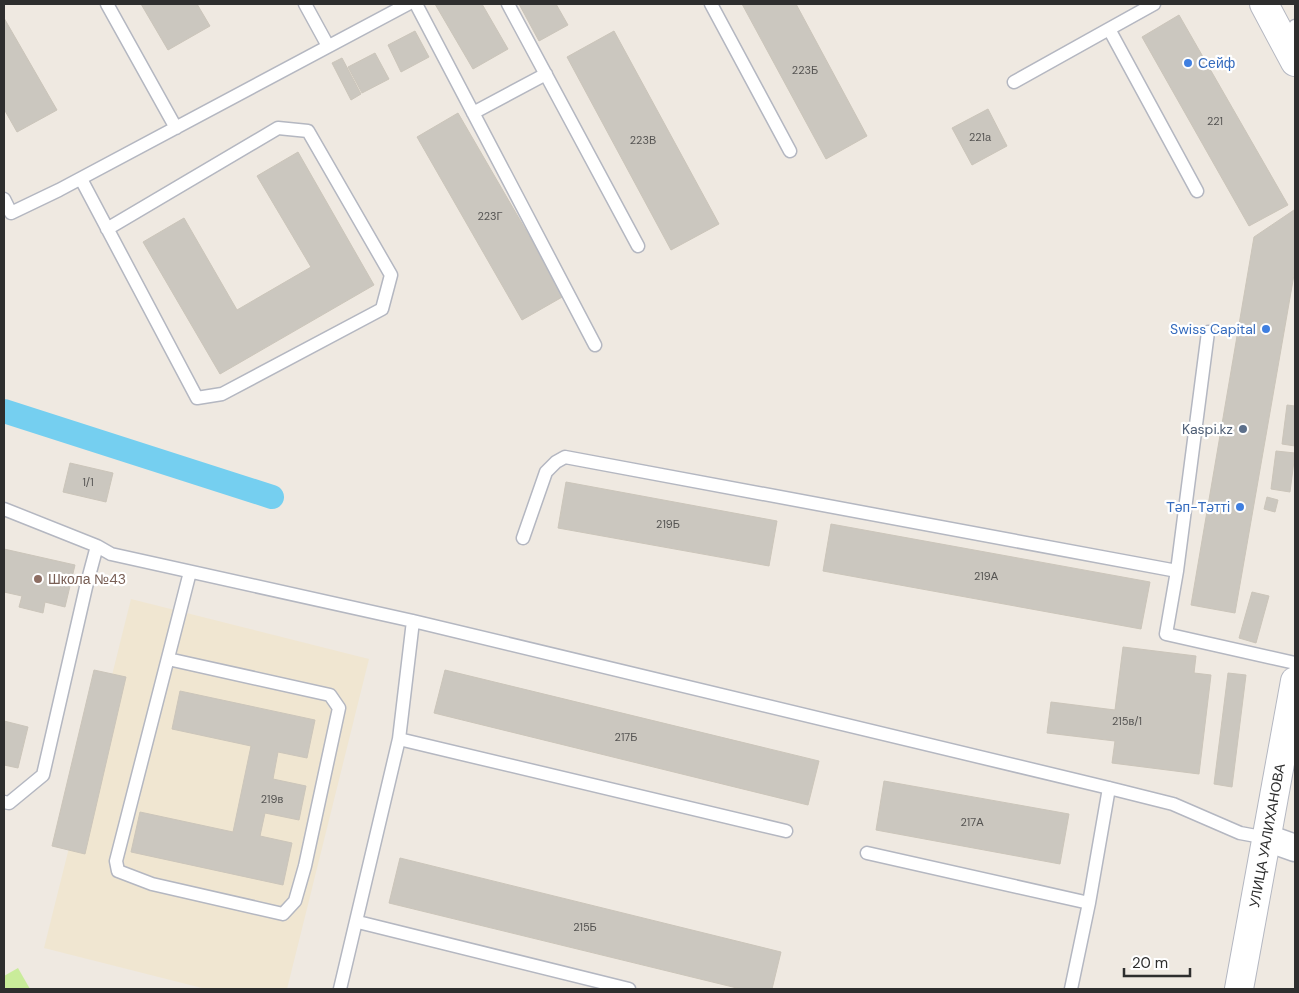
<svg xmlns="http://www.w3.org/2000/svg" width="1299" height="993" viewBox="0 0 1299 993" font-family="'DM Sans',sans-serif">
  <rect width="100%" height="100%" fill="#efe9e1"/>
  <path fill="#f0e6d1" d="M131 599 369 659 287 989H206L44 948Z"/>
  <path fill="#c9ec9a" d="M18 968 30 989H4V976Z"/>
  <g fill="none" stroke-linecap="round" stroke-linejoin="round">
    <path stroke="#75cff0" stroke-width="24" d="M4 411 272 497"/>
  </g>
  <path fill="#cbc7bf" stroke="#cbc5ba" d="M141 4H197L210 26 168 50Z
    M435 4H482L508 49 473 69Z
    M519 4H556L568 25 539 41Z
    M742 4H796L867 136 826 159Z
    M1179 15 1288 205 1249 226 1142 37Z
    M4 18 57 110 17 132 4 109Z
    M415 31 429 57 401 72 388 45Z
    M614 31 719 224 671 250 567 57Z
    M375 53 389 79 362 93 348 67Z
    M342 58 361 94 351 100 332 63Z
    M988 109 1007 146 972 165 952 128Z
    M458 113 564 296 522 320 417 137Z
    M298 152 374 285 220 374 143 242 184 218 237 310 311 267 257 176Z
    M1294 210 1295 269 1235 613 1191 605 1254 237Z
    M1287 405 1295 406V446L1282 444Z
    M1276 451 1295 453 1290 492 1271 489Z
    M70 463 113 473 106 502 63 492Z
    M566 482 777 521 769 566 558 528Z
    M1267 497 1278 500 1275 512 1264 509Z
    M831 524 1150 582 1141 629 823 571Z
    M4 549 75 565 65 607 45 602 43 613 19 607 22 596 4 592Z
    M1252 592 1269 596 1256 643 1239 638Z
    M1123 647 1196 656 1194 673 1211 675 1199 774 1112 763 1115 741 1047 733 1051 702 1115 710Z
    M94 670 126 677 85 854 52 846Z
    M445 670 819 761 808 805 434 713Z
    M1228 673 1246 675 1232 787 1214 784Z
    M180 691 315 720 307 758 278 752 273 779 306 786 299 820 265 813 260 836 292 843 283 885 131 852 140 812 233 832 251 746 172 729Z
    M4 721 28 727 18 768 4 765Z
    M884 781 1069 814 1060 864 876 830Z
    M400 858 781 952 772 989H741L389 903Z"/>
  <g fill="none" stroke-linecap="round" stroke-linejoin="round">
    <g stroke="#b4b7c1" stroke-width="15">
      <path id="service" d="M107 4 176 128
        M305 4 328 46
        M416 4 595 345
        M508 4 638 246
        M711 4 790 151
        M1154 4 1109 29 1197 191
        M1286 45 1295 26
        M1014 82 1109 29
        M473 113 546 74
        M81 179 197 398 222 394 382 309 391 275 308 131 278 128 107 229
        M4 199 11 213 59 190 408 4
        M1208 332 1177 571 1166 634 1295 663
        M4 509 97 546 111 554 413 621 1109 788 1173 804 1240 833 1267 838
        M523 538 546 472 556 462 565 457 1177 571
        M168 659 330 695 339 708 305 866 295 901 283 914 152 884 118 871 116 861 190 572
        M399 739 786 831
        M4 802 9 803 43 775 86 587 97 546
        M867 853 1089 903
        M358 922 629 989
        M340 989 399 739 413 621
        M1071 989 1089 903 1109 788"/>
    </g>
    <g stroke="#b4b7c1" stroke-width="29">
      <path id="minor" d="M1267 838 1295 848"/>
    </g>
    <g stroke="#b4b7c1" stroke-width="30">
      <g id="secondary">
        <path d="M1264 4 1295 62"/>
        <path id="s1" d="M1239 989 1295 681"/>
      </g>
    </g>
    <use href="#service" stroke="#fff" stroke-width="12"/>
    <use href="#minor" stroke="#fff" stroke-width="26"/>
    <use href="#secondary" stroke="#fff" stroke-width="28"/>
  </g>
  <g fill="#3f7fe0" stroke="#fff" stroke-width="2">
    <circle cx="1188" cy="63" r="5"/>
    <circle cx="1266" cy="329" r="5"/>
    <circle cx="1240" cy="507" r="5"/>
  </g>
  <circle fill="#5c6f8a" stroke="#fff" stroke-width="2" cx="1243" cy="429" r="5"/>
  <circle fill="#8d6e63" stroke="#fff" stroke-width="2" cx="38" cy="579" r="5"/>
  <g text-anchor="middle" dominant-baseline="central" stroke-width="4.5" stroke-linejoin="round" paint-order="stroke">
    <g font-size="11" fill="#555452">
      <text x="805" y="70">223Б</text>
      <text x="1215" y="121">221</text>
      <text x="980" y="137">221а</text>
      <text x="643" y="140">223В</text>
      <text x="490" y="216">223Г</text>
      <text x="88" y="482">1/1</text>
      <text x="668" y="524">219Б</text>
      <text x="986" y="576">219А</text>
      <text x="1127" y="721">215в/1</text>
      <text x="626" y="737">217Б</text>
      <text x="272" y="799">219в</text>
      <text x="972" y="822">217А</text>
      <text x="585" y="927">215Б</text>
    </g>
    <g font-size="14" fill="#366cbe" stroke="#fff" text-anchor="end">
      <text x="1198" y="63" text-anchor="start">Сейф</text>
      <text x="1256" y="329">Swiss Capital</text>
      <text x="1230" y="507">Тәп-Тәтті</text>
    </g>
    <g font-size="14" fill="#4e5e75" stroke="#fff" text-anchor="end">
      <text x="1233" y="429">Kaspi.kz</text>
    </g>
    <g font-size="14" fill="#785e54" stroke="#fff" text-anchor="start">
      <text x="48" y="579">Школа №43</text>
    </g>
    <g font-size="14" fill="#2e2e2e" stroke="#fff">
      <text stroke="none"><textPath href="#s1" startOffset="156">УЛИЦА УАЛИХАНОВА</textPath></text>
    </g>
  </g>
  <rect width="1299" height="993" fill="none" stroke="#2e2e2e" stroke-width="10"/>
  <path d="M1124 968v8h66v-8" fill="none" stroke="#2e2e2e" stroke-width="2.5"/>
  <text x="1132" y="968" font-size="15" fill="#2e2e2e" stroke="#ffffff" stroke-width="4" paint-order="stroke">20 m</text>
</svg>
